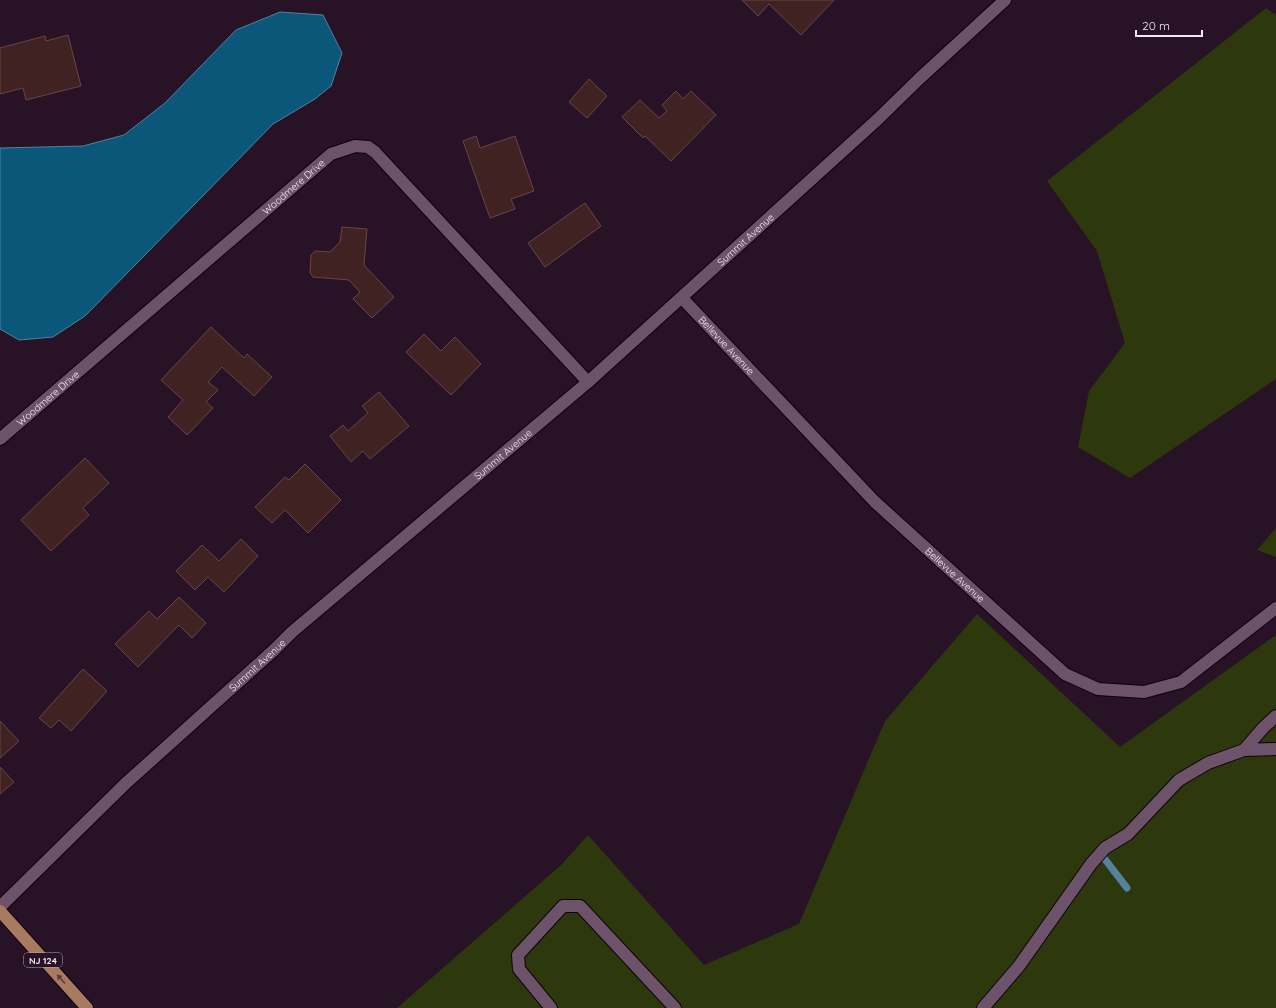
<svg xmlns="http://www.w3.org/2000/svg" width="1276" height="1008" viewBox="0 0 1276 1008" font-family="Quicksand,sans-serif">
  <rect width="100%" height="100%" fill="#271226"/>
  <path fill="#2d380d" d="M1266 8 1276 15V379L1130 478 1078 447 1089 391 1125 343 1097 251 1047 181Z
    M1276 528V557L1257 550Z
    M977 614 1120 747 1276 635V1008H397L562 864 588 835 704 965 799 924 885 721Z"/>
  <path fill="#0b5779" stroke="#52829e" d="M280 12 323 15 342 53 331 86 315 99 273 124 195 204 85 316 53 337 19 340 0 329V148L83 146 124 135 165 103 236 30Z"/>
  <g fill="none" stroke-linecap="round" stroke-linejoin="round">
    <path stroke="#52829e" stroke-width="7" d="M1104 858 1127 888"/>
  </g>
  <path fill="#412222" stroke="#694645" d="M742 0H834L801 35 769 4 758 16Z
    M68 35 81 86 26 100 23 88 0 94V48L45 36 46 41Z
    M589 79 607 96 587 118 569 102Z
    M676 91 683 99 691 91 716 115 671 161 645 136 643 138 622 117 640 100 659 118 667 111 662 105Z
    M476 136 480 148 515 136 534 191 511 199 515 209 490 218 463 141Z
    M585 203 601 226 545 267 528 243Z
    M342 227 367 229 364 265 394 297 372 318 353 299 360 292 349 280 313 277 310 273 311 255 315 251 330 252 340 242Z
    M211 327 244 358 247 354 272 377 254 396 222 367 208 382 218 390 206 402 213 408 187 435 168 417 183 400 161 380Z
    M424 334 441 351 455 337 481 364 451 395 406 352Z
    M379 392 409 426 370 459 363 451 351 462 330 436 343 425 348 431 368 413 362 406Z
    M85 458 109 483 83 508 89 515 51 551 21 520Z
    M305 464 341 500 308 533 285 510 272 523 255 507 285 477 289 480Z
    M241 539 258 556 224 592 208 577 195 590 176 571 202 545 219 561Z
    M179 597 206 623 192 638 179 625 138 667 115 644 149 611 157 619Z
    M83 669 107 691 71 731 59 720 51 728 39 718Z
    M0 721 19 741 0 758Z
    M0 767 14 782 0 794Z"/>
  <g fill="none" stroke-linecap="round" stroke-linejoin="round">
    <g stroke="#0f010e" stroke-width="14">
      <path id="service" d="M1244 750 1276 749
        M551 1008 519 969 518 955 563 906H580L675 1008
        M983 1008 1019 966 1091 864 1105 848 1128 834 1179 780 1208 763 1244 750 1263 728 1276 716"/>
    </g>
    <g stroke="#0f010e" stroke-width="14">
      <g id="minor">
        <path id="s1" d="M682 298 875 502 1065 674 1098 689 1144 692 1181 682 1276 608"/>
        <path id="s2" d="M0 439 331 154 355 146 368 147 375 152 588 382"/>
      </g>
    </g>
    <g stroke="#0f010e" stroke-width="14">
      <g id="tertiary">
        <path id="s3" d="M0 907 125 784 274 650 292 632 588 382 878 119 920 78 1005 0"/>
      </g>
    </g>
    <g stroke="#0f010e" stroke-width="14">
      <path id="primary" d="M0 911 87 1008"/>
    </g>
    <use href="#service" stroke="#6d536a" stroke-width="12"/>
    <use href="#minor" stroke="#6d536a" stroke-width="12"/>
    <use href="#tertiary" stroke="#6d536a" stroke-width="12"/>
    <use href="#primary" stroke="#a87b61" stroke-width="12"/>
  </g>
  <defs><path id="oneway-solid" d="M-6-.8H1V-3.2L6.5 0L1 3.2V.8H-6Z"/></defs>
  <use fill="#5b3c3e" href="#oneway-solid" transform="translate(61 979) rotate(-132)"/>
  <g text-anchor="middle" dominant-baseline="central" stroke-width="3" stroke-linejoin="round" paint-order="stroke">
    <rect fill="#271226" stroke="#b9a7b7" stroke-width="1" x="24" y="953" width="38" height="14" rx="3"/>
    <g font-size="9" font-weight="bold" fill="#f7e7f5">
      <text x="43" y="960">NJ 124</text>
    </g>
    <g font-size="10" fill="#f7e7f5" stroke="#271226">
      <text stroke="none"><textPath href="#s2" startOffset="387">Woodmere Drive</textPath></text>
      <text stroke="none"><textPath href="#s3" startOffset="1001">Summit Avenue</textPath></text>
      <text stroke="none"><textPath href="#s1" startOffset="65">Bellevue Avenue</textPath></text>
      <text stroke="none"><textPath href="#s2" startOffset="63">Woodmere Drive</textPath></text>
      <text stroke="none"><textPath href="#s3" startOffset="677">Summit Avenue</textPath></text>
      <text stroke="none"><textPath href="#s1" startOffset="389">Bellevue Avenue</textPath></text>
      <text stroke="none"><textPath href="#s3" startOffset="353">Summit Avenue</textPath></text>
    </g>
  </g>
  <path d="M1136 30v6h66v-6" fill="none" stroke="#f7e7f5" stroke-width="2"/>
  <text x="1142" y="30" font-size="12" fill="#f7e7f5" stroke="#271226" stroke-width="3" paint-order="stroke">20 m</text>
</svg>
